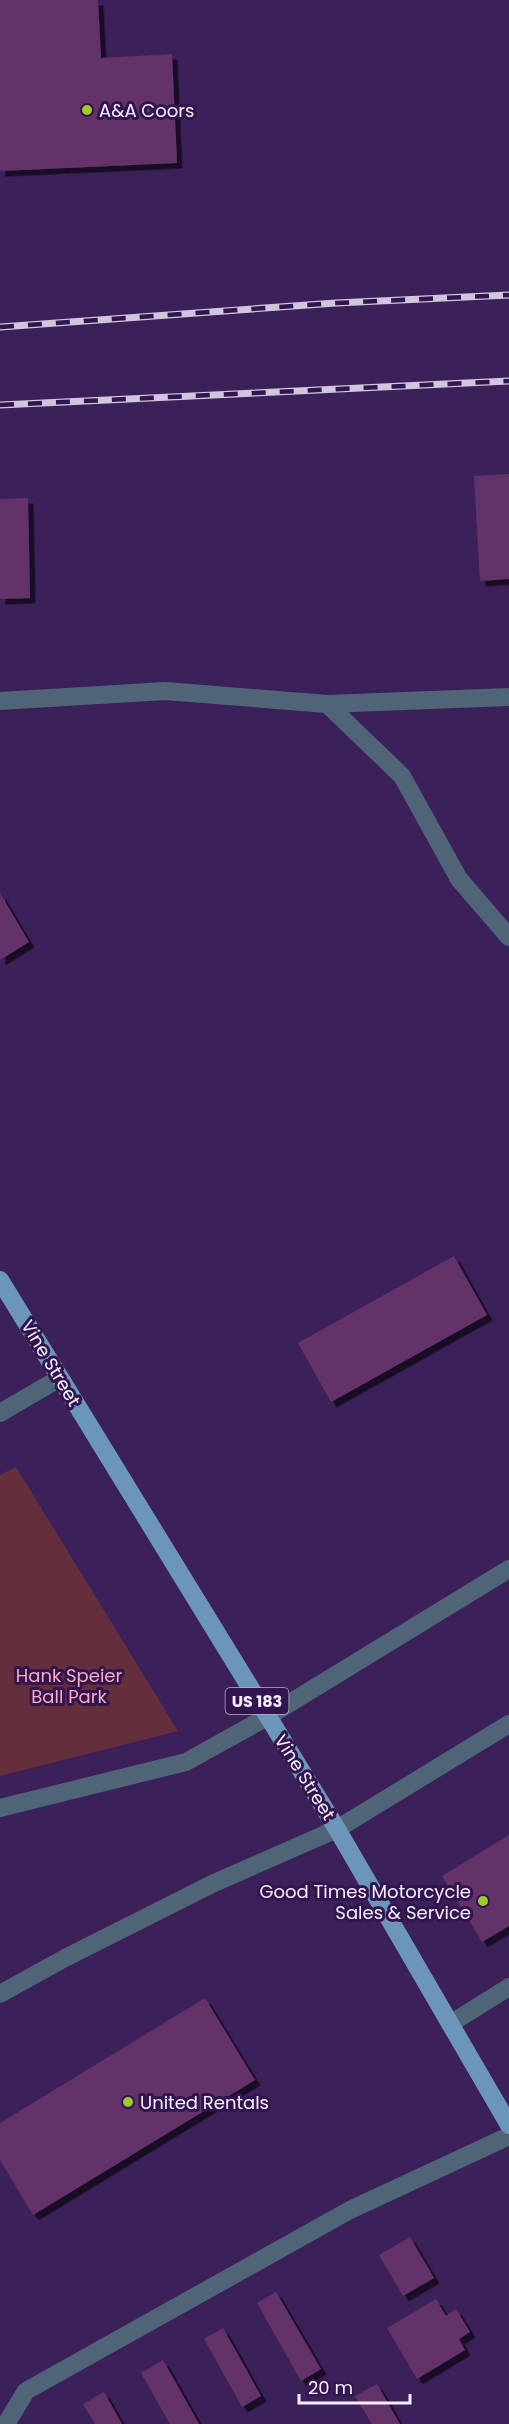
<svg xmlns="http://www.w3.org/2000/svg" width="509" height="2424" viewBox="0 0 509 2424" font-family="Poppins,sans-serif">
  <defs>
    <filter id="shadow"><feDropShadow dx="5.5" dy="5.5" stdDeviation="0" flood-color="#0009"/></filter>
  </defs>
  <rect width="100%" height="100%" fill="#3c2059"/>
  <path fill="#652e3d" d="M16 1467 178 1731 0 1776V1475Z"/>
  <path fill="#633367" filter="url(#shadow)" d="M0 0H98L101 58 172 54 177 163 0 171Z
    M509 474V579L480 581 474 476Z
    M28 498 30 598 0 599V499Z
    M0 893 29 942 0 960Z
    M454 1256 487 1315 331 1402 298 1343Z
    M509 1835V1926L482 1942 442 1876Z
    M205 1998 255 2080 33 2215 0 2160V2123Z
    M410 2237 434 2278 403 2296 379 2255Z
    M276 2292 321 2369 301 2381 257 2303Z
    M436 2299 446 2316 456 2309 470 2332 459 2339 465 2350 417 2379 387 2328Z
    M223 2328 261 2396 242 2407 204 2339Z
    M163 2360 199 2424H170L141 2373Z
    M377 2384 400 2424H372L355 2396Z
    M104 2392 122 2424H95L83 2404Z"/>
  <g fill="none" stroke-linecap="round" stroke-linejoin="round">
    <path stroke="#4f6476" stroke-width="18" d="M0 701 165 691 327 704 509 697
      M327 704 402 776 459 879 509 937
      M0 1413 60 1378
      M0 1808 186 1762 267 1717 509 1569
      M0 1994 65 1958 212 1884 337 1829 509 1724
      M450 2024 509 1987
      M6 2424 26 2391 350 2210 509 2136"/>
    <path stroke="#6b96ba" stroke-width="18" d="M0 1280 337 1829 509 2125"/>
    <g stroke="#cfc5dc" stroke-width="7">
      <path id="rail" d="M0 327 336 303 509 295
        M0 405 509 381"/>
    </g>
    <use href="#rail" stroke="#32154e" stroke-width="4.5" stroke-dasharray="14" stroke-linecap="butt"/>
  </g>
  <g fill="#9fca2c" stroke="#32154e" stroke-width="2">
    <circle cx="87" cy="110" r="6"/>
    <circle cx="483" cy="1901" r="6"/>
    <circle cx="128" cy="2102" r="6"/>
  </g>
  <g text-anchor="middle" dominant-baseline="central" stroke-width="6" stroke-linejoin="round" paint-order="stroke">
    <rect fill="#32154e" stroke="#baaec9" stroke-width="1.5" x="225.5" y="1688" width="63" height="26" rx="4.5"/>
    <g font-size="16" font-weight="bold" fill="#f5effe">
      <text x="257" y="1701">US 183</text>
    </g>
    <g font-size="18" fill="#f5effe" stroke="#32154e" text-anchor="start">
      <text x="99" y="110">A&amp;A Coors</text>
      <text x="471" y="1891" text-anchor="end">Good Times Motorcycle<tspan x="471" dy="21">Sales &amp; Service</tspan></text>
      <text x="140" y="2102">United Rentals</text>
    </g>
    <g font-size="18" fill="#f5effe" stroke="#32154e">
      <text transform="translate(51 1363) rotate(59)">Vine Street</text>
      <text transform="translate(305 1777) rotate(58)">Vine Street</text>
    </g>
    <g font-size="18" fill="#f7abbc" stroke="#32154e">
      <text x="69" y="1675">Hank Speier<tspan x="69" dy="21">Ball Park</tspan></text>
    </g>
  </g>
  <path d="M299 2394v9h111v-9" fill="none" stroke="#f5effe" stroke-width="3"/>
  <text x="308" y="2394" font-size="18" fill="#f5effe" stroke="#32154e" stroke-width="4.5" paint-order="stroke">20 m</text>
</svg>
